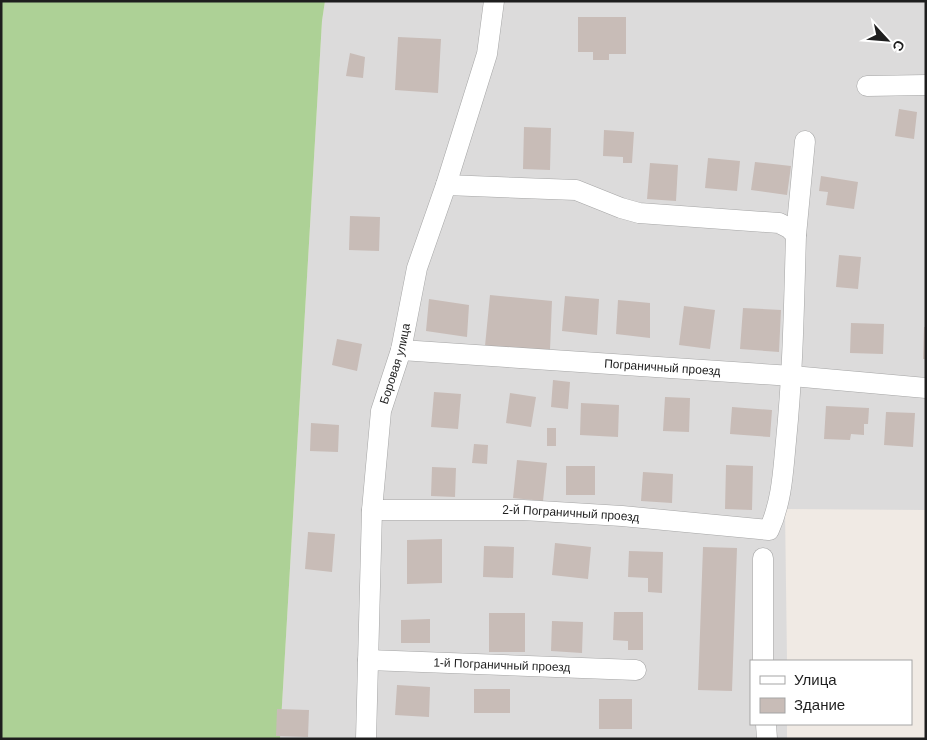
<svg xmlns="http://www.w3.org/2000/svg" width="927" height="740" viewBox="0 0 927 740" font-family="Helvetica,sans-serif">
  <rect width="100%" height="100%" fill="#f0eae4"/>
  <path fill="#dcdbdb" d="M325 1H926V510L785 509 787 661H751V724H787V739H280L322 21Z"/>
  <path fill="#add196" d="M1 1H325L322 21 280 739H1Z"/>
  <path fill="#c8bcb7" d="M578 17H626V54H609V60H593V52H578Z
    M398 37 441 39 438 93 395 90Z
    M350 53 365 57 363 78 346 76Z
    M899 109 917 112 914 139 895 136Z
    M524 127 551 128 550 170 523 169Z
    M604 130 634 132 632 163H623V157L603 156Z
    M708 158 740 161 737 191 705 188Z
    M755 162 791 166 787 195 751 190Z
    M650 163 678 165 676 201 647 199Z
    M821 176 858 182 854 209 826 205 828 192 819 191Z
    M350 216 380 217 379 251 349 250Z
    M839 255 861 257 858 289 836 287Z
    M490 295 552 301 550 350 485 346Z
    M565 296 599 299 597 335 562 331Z
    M429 299 469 305 467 337 426 331Z
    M618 300 650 303V338L616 334Z
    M684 306 715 310 710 349 679 345Z
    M743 308 781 310 779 352 740 349Z
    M851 323 884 324 883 354 850 353Z
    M924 327H926V359H923Z
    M337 339 362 344 357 371 332 365Z
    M553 380 570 382 568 409 551 407Z
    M434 392 461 394 458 429 431 427Z
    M510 393 536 397 531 427 506 423Z
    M665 397 690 398 689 432 663 431Z
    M581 403 619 405 618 437 580 435Z
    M826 406 869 408 868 424H864V435L851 434 850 440 824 439Z
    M732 407 772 410 770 437 730 434Z
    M886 412 915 413 913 447 884 445Z
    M311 423 339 425 338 452 310 451Z
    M547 428H556V446H547Z
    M474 444 488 445 487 464 472 463Z
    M517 460 547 463 543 501 513 498Z
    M726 465 753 466 752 510 725 509Z
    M566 466H595V495H566Z
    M432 467 456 468 455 497 431 496Z
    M643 472 673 474 672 503 641 501Z
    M308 532 335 534 332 572 305 569Z
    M442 539V583L407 584V540Z
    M555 543 591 547 588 579 552 575Z
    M484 546 514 547 513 578 483 577Z
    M703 547 737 548 732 691 698 690Z
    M629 551 663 552 662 593 648 592V578L628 577Z
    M614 612H643V650H628V641L613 640Z
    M489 613H525V652H489Z
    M430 619V643H401V620Z
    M552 621 583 622 582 653 551 651Z
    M397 685 430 687 429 717 395 715Z
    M474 689H510V713H474Z
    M599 699H632V729H599Z
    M277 709 309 710 308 737 276 736Z"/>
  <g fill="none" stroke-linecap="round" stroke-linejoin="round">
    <g stroke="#a5a5a5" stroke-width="21">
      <g id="minor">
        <path d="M867 86 926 85"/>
        <path d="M796 235 805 141"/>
        <path id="s1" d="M401 350 792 376 926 388"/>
        <path id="s2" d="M372 510H523L622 516 769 530C782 501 783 472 786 441 793 372 794 304 796 235L789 228 779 223 639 213 621 208 576 190 446 185"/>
        <path d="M763 558V661"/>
        <path id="s3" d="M368 660 636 670"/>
        <path d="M766 724 767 739"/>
        <path id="s4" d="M366 739 372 510 381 411 401 350 417 268 446 185 487 54 494 1"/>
      </g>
    </g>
    <use href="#minor" stroke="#fff" stroke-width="20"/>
  </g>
  <g text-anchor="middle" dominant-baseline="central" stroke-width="4" stroke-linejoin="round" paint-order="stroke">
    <g font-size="12" fill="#1e1e1e" stroke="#fff">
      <text stroke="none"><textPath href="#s4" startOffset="378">Боровая улица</textPath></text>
      <text stroke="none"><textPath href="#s1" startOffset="262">Пограничный проезд</textPath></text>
      <text stroke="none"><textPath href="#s2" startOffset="199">2-й Пограничный проезд</textPath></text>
      <text stroke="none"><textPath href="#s3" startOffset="134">1-й Пограничный проезд</textPath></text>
    </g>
  </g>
  <rect width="927" height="740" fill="none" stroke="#1e1e1e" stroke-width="5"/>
  <rect x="750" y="660" width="162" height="65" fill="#ffffff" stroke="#a5a5a5"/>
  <rect x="760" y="676" width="25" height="8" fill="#ffffff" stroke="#a5a5a5"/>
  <text x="794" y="685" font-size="15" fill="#1e1e1e">Улица</text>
  <rect x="760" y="698" width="25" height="15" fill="#c8bcb7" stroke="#a5a5a5"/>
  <text x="794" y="710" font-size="15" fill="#1e1e1e">Здание</text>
  <g transform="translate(887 40) rotate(116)" stroke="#ffffff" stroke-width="4" paint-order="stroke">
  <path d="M0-4L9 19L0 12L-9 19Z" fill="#1e1e1e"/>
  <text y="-8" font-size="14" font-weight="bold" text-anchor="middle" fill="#1e1e1e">С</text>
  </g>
</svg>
